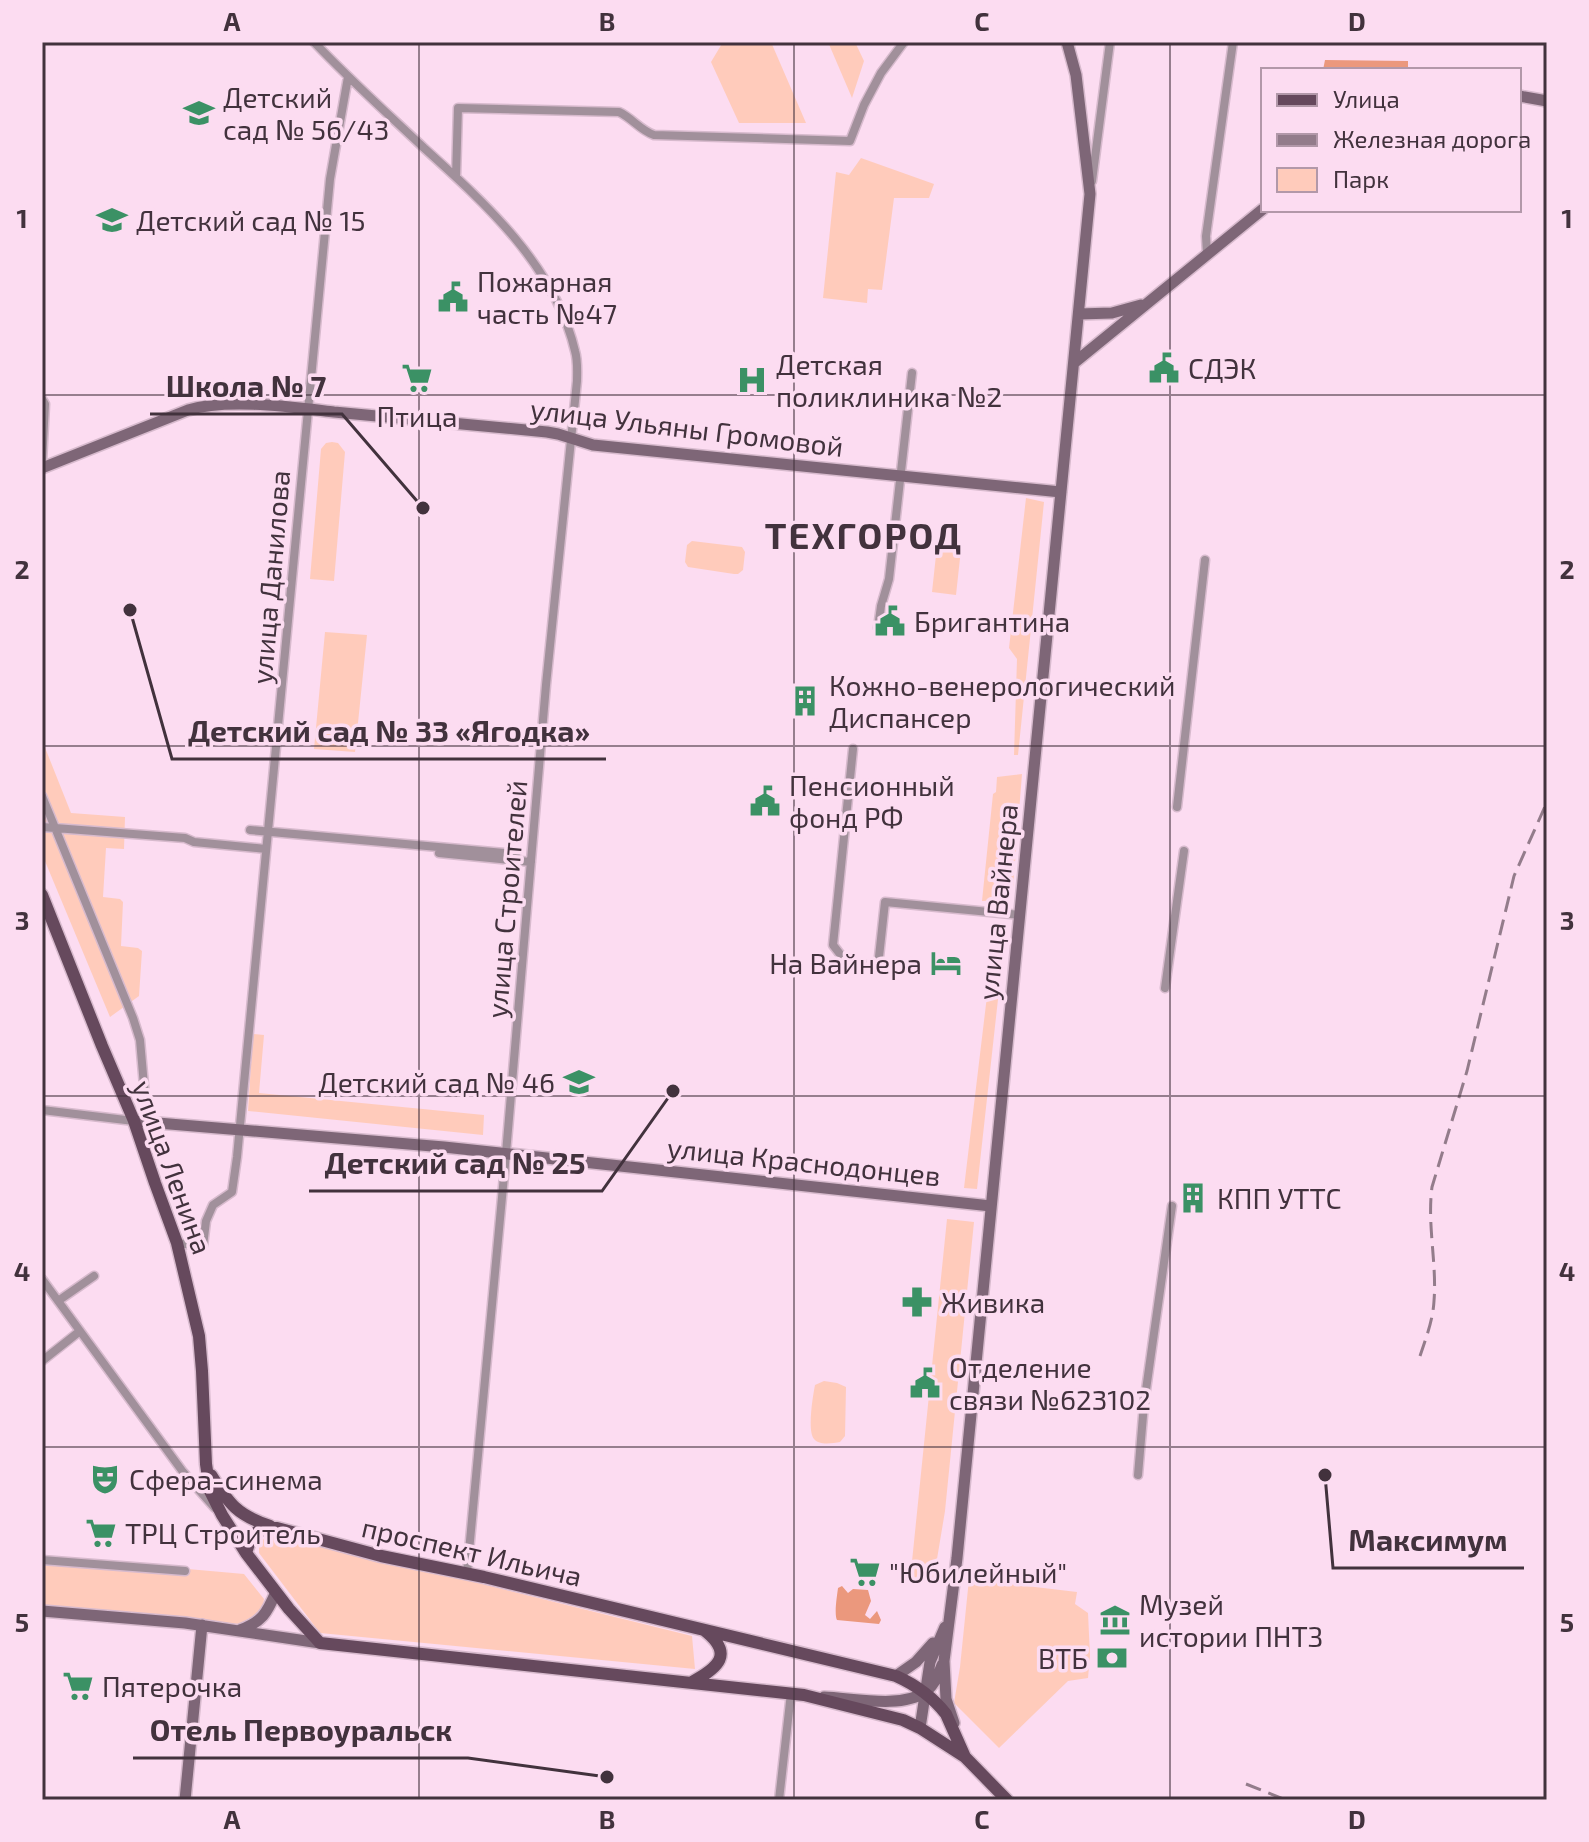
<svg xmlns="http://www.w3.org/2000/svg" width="1589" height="1842" viewBox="0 0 1589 1842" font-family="'Exo 2',sans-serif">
  <rect width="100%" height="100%" fill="#fcdcf1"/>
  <path fill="#ffcbbb" d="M723 42H771L806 123H739L711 62Z
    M828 42H855L864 61 852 98Z
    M861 158 934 184 929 198H894L882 290 868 289 867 303 823 298 836 172 849 175Z
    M332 442 338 443 345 452 334 581 310 579 321 449 326 443Z
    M1026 498 1044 502 1018 755H1014L1017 659 1009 648Z
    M692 541 742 547 745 552 743 570 738 574H734L688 567 685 562 687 545Z
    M937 546 961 549 956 595 932 592Z
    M325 632 367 635 355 752 314 749Z
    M42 740 71 813 125 817 124 849 106 848 103 897 120 899 123 902 121 946 138 948 142 951 139 996 110 1017 42 854Z
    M1022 774 1013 887 1003 900 982 901 993 794 996 792 997 777Z
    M995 929 1005 936 977 1189 964 1188Z
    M253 1034 264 1035 259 1093 484 1115 483 1135 248 1111Z
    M947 1219 974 1222 945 1511 933 1583 910 1581Z
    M824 1381 837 1383 846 1387 845 1436 840 1442C833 1443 820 1446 814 1439 807 1431 813 1395 815 1385Z
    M267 1535 454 1577 692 1636 695 1669 320 1633 259 1553V1545Z
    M42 1556 244 1574 264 1599 262 1611 239 1624 42 1607Z
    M969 1579 1077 1592 1075 1604 1088 1613 1090 1656 1088 1678 1068 1681 999 1748 954 1703 960 1667Z"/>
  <path fill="#eb987d" d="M1325 60 1408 61V70H1323Z
    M842 1586 848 1593 853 1589 868 1590 871 1601 865 1615 870 1619 877 1611 881 1620 879 1624 837 1620C834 1614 837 1596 838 1588Z"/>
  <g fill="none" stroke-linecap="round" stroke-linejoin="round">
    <g stroke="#d7bacd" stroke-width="11">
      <path id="street" d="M314 42C349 79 387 113 424 148 486 204 555 266 575 351 578 361 577 372 577 381L546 685 505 1165 467 1573
        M456 177 458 108 619 112C632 118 640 130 654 135L850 141 864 105 881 73 904 42
        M1092 181 1110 42
        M1207 254 1206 236 1233 42
        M42 399 45 404 42 462
        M878 628 881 606 889 579 912 373
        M853 749 833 945 847 963 878 966 885 902 1020 915
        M42 796 133 1018 140 1040 145 1097
        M1177 807 1205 560
        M42 827 185 838 194 842 266 849
        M250 830 516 854
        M439 853 531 862
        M1165 988 1184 851
        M42 1110 134 1121
        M177 1243 203 1246 206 1221 213 1205 232 1192 237 1157 330 179 348 77
        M42 1279 183 1472 215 1508
        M58 1301 94 1276
        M42 1361 80 1331
        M1138 1475 1144 1404 1172 1206
        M42 1560 185 1571
        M779 1800 791 1693"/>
    </g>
    <g stroke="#d7bacd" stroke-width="14">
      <path id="secondary" d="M1519 96 1547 101
        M1079 314 1112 313 1141 305
        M1074 363 1263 209
        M42 468 188 410C228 398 291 407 334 412 405 418 476 426 547 432L558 434 593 445 1061 492
        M134 1121 444 1147 991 1206
        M42 1611 185 1623 320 1643
        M240 1630C262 1622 267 1613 276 1592
        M896 1676 916 1662 933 1643
        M824 1697C853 1698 901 1709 925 1692 934 1686 939 1674 942 1665
        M954 1723 946 1699 944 1661 957 1558 1090 194 1076 75 1067 42
        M920 1728 930 1662 945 1627
        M185 1800 202 1625"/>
    </g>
    <g stroke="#d7bacd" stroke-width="15">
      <path id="primary" d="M42 895 102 1046 134 1121 155 1183 177 1243 199 1336 202 1371 206 1464 210 1491 222 1515 246 1553 289 1609 320 1643 804 1695 903 1720 920 1728 965 1757 1007 1800
        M211 1475C229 1504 237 1515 270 1526
        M246 1553C252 1533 255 1527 277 1528L381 1556 484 1577 896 1676C916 1685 932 1696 946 1714L965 1757
        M692 1682C718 1668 735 1654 704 1630"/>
    </g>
    <use href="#street" stroke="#a1909b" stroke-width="8"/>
    <use href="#secondary" stroke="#7e6677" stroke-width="11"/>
    <use href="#primary" stroke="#66495d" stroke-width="12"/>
    <path stroke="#937c8b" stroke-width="3" stroke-dasharray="16 8" stroke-linecap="butt" d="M1420 1356C1426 1338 1433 1320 1434 1301 1437 1263 1427 1225 1432 1187L1467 1071 1514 876 1547 802
      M1246 1784 1286 1800"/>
  </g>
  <path fill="none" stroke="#42323d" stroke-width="2" stroke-opacity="0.55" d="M419 42V1800M794 42V1800M1170 42V1800M42 395H1547M42 746H1547M42 1096H1547M42 1447H1547"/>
  <defs>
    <g id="school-bare" transform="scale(2.4)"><path d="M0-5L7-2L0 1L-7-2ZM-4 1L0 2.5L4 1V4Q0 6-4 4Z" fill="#3b9165" stroke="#fcdcf1" stroke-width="2.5" paint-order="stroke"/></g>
    <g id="civic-bare" transform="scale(2.4)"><path d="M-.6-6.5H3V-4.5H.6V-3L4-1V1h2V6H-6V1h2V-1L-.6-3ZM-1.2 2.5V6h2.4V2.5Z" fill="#3b9165" stroke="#fcdcf1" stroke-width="2.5" paint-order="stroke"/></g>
    <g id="supermarket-bare" transform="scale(2.4)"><path d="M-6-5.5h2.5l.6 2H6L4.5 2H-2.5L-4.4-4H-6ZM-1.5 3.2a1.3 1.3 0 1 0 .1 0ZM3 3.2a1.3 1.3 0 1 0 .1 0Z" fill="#3b9165" stroke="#fcdcf1" stroke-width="2.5" paint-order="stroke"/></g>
    <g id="hospital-bare" transform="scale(2.4)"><path d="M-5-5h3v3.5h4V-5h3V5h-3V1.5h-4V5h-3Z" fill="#3b9165" stroke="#fcdcf1" stroke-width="2.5" paint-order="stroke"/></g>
    <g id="building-bare" transform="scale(2.4)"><path d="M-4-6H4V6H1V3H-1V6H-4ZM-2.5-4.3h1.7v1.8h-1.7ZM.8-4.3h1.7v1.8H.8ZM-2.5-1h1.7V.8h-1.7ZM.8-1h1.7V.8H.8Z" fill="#3b9165" stroke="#fcdcf1" stroke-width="2.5" paint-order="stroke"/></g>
    <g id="hotel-bare" transform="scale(2.4)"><path d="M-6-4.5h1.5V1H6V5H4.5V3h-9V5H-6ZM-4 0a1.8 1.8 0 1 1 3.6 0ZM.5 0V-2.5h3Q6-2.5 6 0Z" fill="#3b9165" stroke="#fcdcf1" stroke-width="2.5" paint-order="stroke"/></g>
    <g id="pharmacy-bare" transform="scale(2.4)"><path d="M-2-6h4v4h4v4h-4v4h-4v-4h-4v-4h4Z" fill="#3b9165" stroke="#fcdcf1" stroke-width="2.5" paint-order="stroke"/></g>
    <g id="theatre-bare" transform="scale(2.4)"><path d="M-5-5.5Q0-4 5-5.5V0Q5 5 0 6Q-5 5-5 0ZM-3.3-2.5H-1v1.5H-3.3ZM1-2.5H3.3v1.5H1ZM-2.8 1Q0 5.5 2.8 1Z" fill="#3b9165" stroke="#fcdcf1" stroke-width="2.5" paint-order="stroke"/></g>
    <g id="museum-bare" transform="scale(2.4)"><path d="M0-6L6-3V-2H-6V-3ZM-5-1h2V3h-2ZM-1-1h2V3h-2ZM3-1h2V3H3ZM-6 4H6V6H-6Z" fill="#3b9165" stroke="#fcdcf1" stroke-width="2.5" paint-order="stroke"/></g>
    <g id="bank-bare" transform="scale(2.4)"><path d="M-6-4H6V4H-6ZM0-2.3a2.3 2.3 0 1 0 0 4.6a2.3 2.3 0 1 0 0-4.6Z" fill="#3b9165" stroke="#fcdcf1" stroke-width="2.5" paint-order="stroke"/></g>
  </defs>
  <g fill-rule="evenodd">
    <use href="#school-bare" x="199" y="113"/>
    <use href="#school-bare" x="112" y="220"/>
    <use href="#civic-bare" x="453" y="297"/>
    <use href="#civic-bare" x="1164" y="368"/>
    <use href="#supermarket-bare" x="417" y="378"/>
    <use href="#hospital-bare" x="752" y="380"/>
    <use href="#civic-bare" x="890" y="621"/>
    <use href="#building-bare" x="805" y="701"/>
    <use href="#civic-bare" x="765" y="801"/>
    <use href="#hotel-bare" x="946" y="963"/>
    <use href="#school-bare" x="579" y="1082"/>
    <use href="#building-bare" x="1193" y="1198"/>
    <use href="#pharmacy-bare" x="917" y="1302"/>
    <use href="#civic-bare" x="925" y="1383"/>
    <use href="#theatre-bare" x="105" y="1479"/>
    <use href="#supermarket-bare" x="101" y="1533"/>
    <use href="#supermarket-bare" x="865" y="1572"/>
    <use href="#museum-bare" x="1115" y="1620"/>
    <use href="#bank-bare" x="1112" y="1658"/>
    <use href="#supermarket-bare" x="78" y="1686"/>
  </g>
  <g text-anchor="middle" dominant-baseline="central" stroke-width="7" stroke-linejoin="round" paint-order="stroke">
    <g font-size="28" fill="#42323d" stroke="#fcdcf1" text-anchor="start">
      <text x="223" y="97">Детский<tspan x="223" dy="32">сад № 56/43</tspan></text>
      <text x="136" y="220">Детский сад № 15</text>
      <text x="477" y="281">Пожарная<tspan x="477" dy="32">часть №47</tspan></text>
      <text x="776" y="364">Детская<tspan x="776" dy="32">поликлиника №2</tspan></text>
      <text x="1188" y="368">СДЭК</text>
      <text x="417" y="416" text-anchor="middle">Птица</text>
      <text x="914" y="621">Бригантина</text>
      <text x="829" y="685">Кожно-венерологический<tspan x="829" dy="32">Диспансер</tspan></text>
      <text x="789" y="785">Пенсионный<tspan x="789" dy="32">фонд РФ</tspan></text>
      <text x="922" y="963" text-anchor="end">На Вайнера</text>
      <text x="555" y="1082" text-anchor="end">Детский сад № 46</text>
      <text x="1217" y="1198">КПП УТТС</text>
      <text x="941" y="1302">Живика</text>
      <text x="949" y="1367">Отделение<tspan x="949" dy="32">связи №623102</tspan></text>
      <text x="129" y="1479">Сфера-синема</text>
      <text x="125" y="1533">ТРЦ Строитель</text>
      <text x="889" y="1572">"Юбилейный"</text>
      <text x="1139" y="1604">Музей<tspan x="1139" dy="32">истории ПНТЗ</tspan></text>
      <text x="1088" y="1658" text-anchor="end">ВТБ</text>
      <text x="102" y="1686">Пятерочка</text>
    </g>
    <g font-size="28" fill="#42323d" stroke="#fcdcf1">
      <text transform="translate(687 427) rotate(7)">улица Ульяны Громовой</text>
      <text transform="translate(270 577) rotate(-85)">улица Данилова</text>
      <text transform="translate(506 899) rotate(-85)">улица Строителей</text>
      <text transform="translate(997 902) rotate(-84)">улица Вайнера</text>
      <text transform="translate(804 1161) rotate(6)">улица Краснодонцев</text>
      <text transform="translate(173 1167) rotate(70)">улица Ленина</text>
      <text transform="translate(472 1551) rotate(13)">проспект Ильича</text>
    </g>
    <g font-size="36" font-weight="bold" letter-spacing="2" fill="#42323d" stroke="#fcdcf1">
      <text x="864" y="534">ТЕХГОРОД</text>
    </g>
  </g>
  <path fill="none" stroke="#42323d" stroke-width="3" d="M423 508L342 414H150M130 610L172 759H606M673 1091L602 1191H309M1325 1475L1333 1568H1524M607 1777L468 1758H133"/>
  <g fill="#42323d" stroke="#fcdcf1" stroke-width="3">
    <circle cx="423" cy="508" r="8"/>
    <circle cx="130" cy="610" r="8"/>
    <circle cx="673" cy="1091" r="8"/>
    <circle cx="1325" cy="1475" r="8"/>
    <circle cx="607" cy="1777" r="8"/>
  </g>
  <g font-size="30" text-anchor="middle" font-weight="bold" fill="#42323d" stroke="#fcdcf1" stroke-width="7" stroke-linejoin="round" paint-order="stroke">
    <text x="246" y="397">Школа № 7</text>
    <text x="389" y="742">Детский сад № 33 «Ягодка»</text>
    <text x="455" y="1174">Детский сад № 25</text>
    <text x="1428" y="1551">Максимум</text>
    <text x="301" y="1741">Отель Первоуральск</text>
  </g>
  <rect width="1589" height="1842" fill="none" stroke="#fcdcf1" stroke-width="88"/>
  <rect x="1261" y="68" width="260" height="144" fill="#fcdcf1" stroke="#b298a9" stroke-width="2"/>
  <rect x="1277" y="94" width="40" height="12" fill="#66495d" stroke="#b298a9" stroke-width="2"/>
  <text x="1333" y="108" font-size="24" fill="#42323d">Улица</text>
  <rect x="1277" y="134" width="40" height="12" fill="#937c8b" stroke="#b298a9" stroke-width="2"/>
  <text x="1333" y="148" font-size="24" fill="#42323d">Железная дорога</text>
  <rect x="1277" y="168" width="40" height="24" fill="#ffcbbb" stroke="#b298a9" stroke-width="2"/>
  <text x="1333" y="188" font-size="24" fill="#42323d">Парк</text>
  <rect x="44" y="44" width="1501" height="1754" fill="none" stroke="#42323d" stroke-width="3"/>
  <g font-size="26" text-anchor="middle" font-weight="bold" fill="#42323d">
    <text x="232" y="31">A</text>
    <text x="607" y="31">B</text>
    <text x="982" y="31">C</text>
    <text x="1357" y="31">D</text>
    <text x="22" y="228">1</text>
    <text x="1567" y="228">1</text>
    <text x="22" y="579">2</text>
    <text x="1567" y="579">2</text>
    <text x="22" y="930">3</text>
    <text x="1567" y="930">3</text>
    <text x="22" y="1281">4</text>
    <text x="1567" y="1281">4</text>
    <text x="22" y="1632">5</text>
    <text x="1567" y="1632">5</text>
    <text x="232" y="1829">A</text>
    <text x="607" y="1829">B</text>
    <text x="982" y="1829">C</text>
    <text x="1357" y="1829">D</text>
  </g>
</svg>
